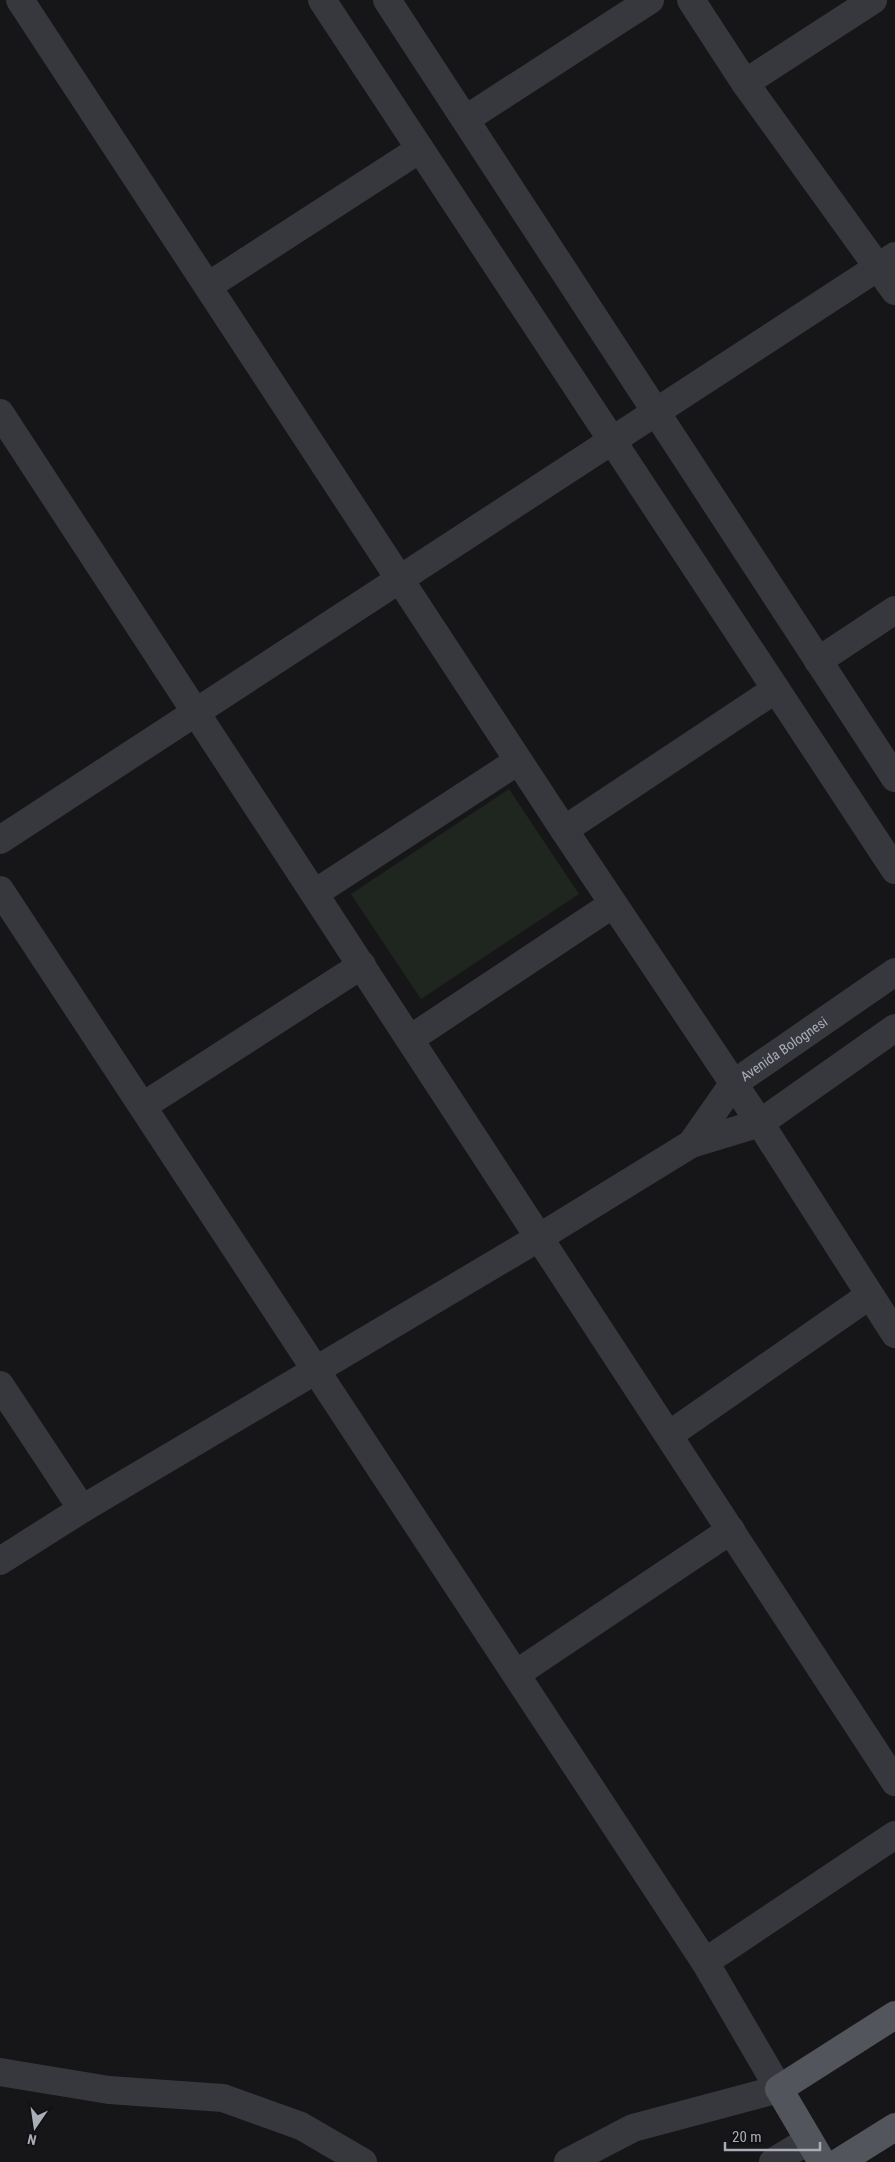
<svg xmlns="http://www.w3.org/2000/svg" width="895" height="2162" viewBox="0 0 895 2162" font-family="'Roboto Condensed',sans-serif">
  <rect width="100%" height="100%" fill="#161618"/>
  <path fill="#1e261f" d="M509 789 579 894 421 999 351 894Z"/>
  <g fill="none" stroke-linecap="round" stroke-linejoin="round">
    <g stroke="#37383d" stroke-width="28">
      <path d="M20 0 564 830 760 1123 895 1334"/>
      <path d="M322 0 895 870"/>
      <path d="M387 0 895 778"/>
      <path d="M691 0 745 83 895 291"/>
      <path d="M745 83 873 0"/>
      <path d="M466 119 650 0"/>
      <path d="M208 286 420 149"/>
      <path d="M0 413 895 1782"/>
      <path d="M818 661 895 610"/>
      <path d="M564 830 776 689"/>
      <path d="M0 840 895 256"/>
      <path d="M0 890 705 1962 779 2089 633 2128 568 2162"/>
      <path d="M315 893 518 761"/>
      <path d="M410 1039 613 904"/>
      <path d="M143 1106 362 965"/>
      <path id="s1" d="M691 1144 733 1084 895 972"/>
      <path d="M0 1385 82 1509"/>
      <path d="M669 1435 870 1295"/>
      <path d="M0 1561 82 1509 540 1237 691 1144 760 1123 895 1028"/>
      <path d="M516 1674 731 1530"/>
      <path d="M705 1962 895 1835"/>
      <path d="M0 2072 109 2090 223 2098 301 2126 363 2162"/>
      <path d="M773 2162 809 2140"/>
    </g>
    <path stroke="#53555c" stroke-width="28" d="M822 2162 779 2089 895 2015
      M839 2162 895 2127"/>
  </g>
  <g text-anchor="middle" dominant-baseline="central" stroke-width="4" stroke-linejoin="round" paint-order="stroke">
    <g font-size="14" fill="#a8adb8" stroke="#111113">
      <text stroke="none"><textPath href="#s1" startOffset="135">Avenida Bolognesi</textPath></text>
    </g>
  </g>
  <g transform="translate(35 2127) rotate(193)" stroke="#111113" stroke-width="4" paint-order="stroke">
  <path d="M0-4L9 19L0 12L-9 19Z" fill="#a8adb8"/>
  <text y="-8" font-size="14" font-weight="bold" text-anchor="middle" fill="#a8adb8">N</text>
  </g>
  <path d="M725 2142v8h95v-8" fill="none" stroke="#a8adb8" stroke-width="2.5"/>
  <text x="732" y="2142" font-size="15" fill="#a8adb8" stroke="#111113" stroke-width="4" paint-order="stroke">20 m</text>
</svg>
